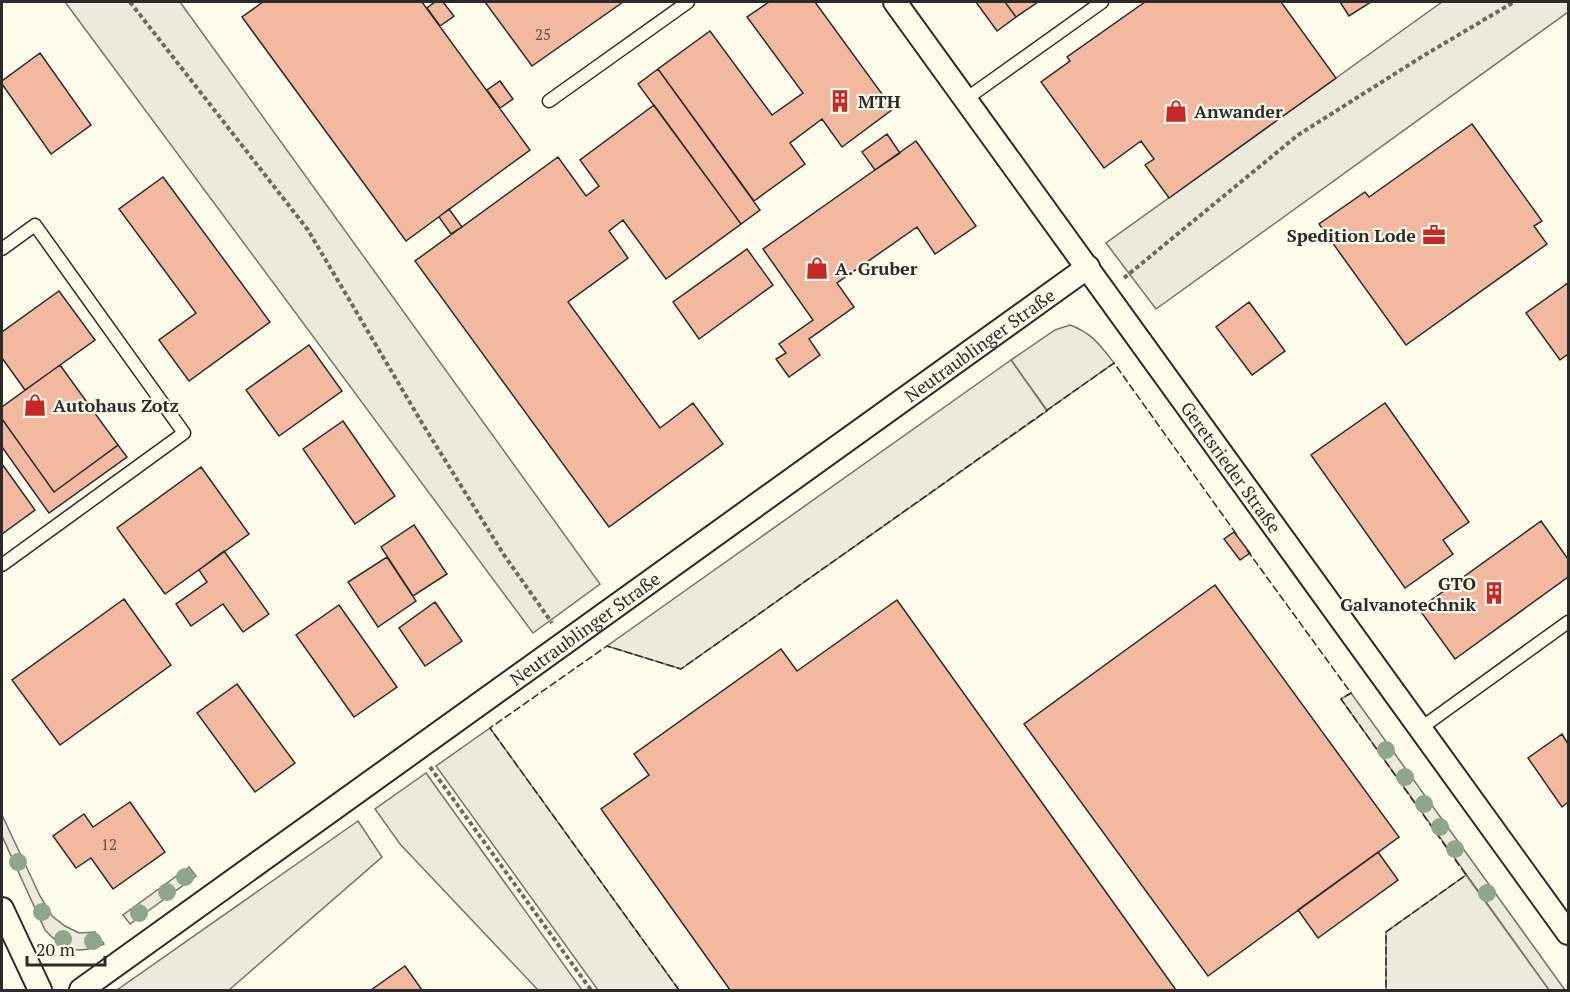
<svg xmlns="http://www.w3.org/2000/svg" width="1570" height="992" viewBox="0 0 1570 992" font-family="'PT Serif',serif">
  <rect width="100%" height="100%" fill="#fdfbea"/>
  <path fill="#ecebdb" stroke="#74746e" stroke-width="1.5" d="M65 2H180L600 584 533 633Z
    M1442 2H1568V12L1156 309 1106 243Z
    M1070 325C1092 333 1100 345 1114 363L1047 410 1011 360 1055 330Z
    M1351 693 1565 990H1549L1341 699Z
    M426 773 582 990H538L400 844 375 809Z
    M2 815 40 896 52 916 65 926 79 933 95 932 104 944C78 955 64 951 45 930L2 836Z
    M358 821 382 857 229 990H117Z
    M189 867 196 876 130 924 123 915Z"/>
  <path fill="#eceadb" stroke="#74746e" stroke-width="1.5" d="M1011 360 1047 411 681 669 607 646Z
    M490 728 679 990H598L436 766Z
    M1466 875 1549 990H1386V932Z"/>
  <path fill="#f2b8a0" stroke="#2b2b2b" stroke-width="1.5" d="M263 2H422L530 150 406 241 242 17Z
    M435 2H443L454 16 440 26 427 8Z
    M485 2H623L532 66Z
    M769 2H815L893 109 842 147 822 119 790 143 805 164 754 201 658 69 710 31 772 115 803 93 747 17Z
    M976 2H1005L1016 17 997 31Z
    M1005 2H1038L1016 17Z
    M1145 2H1281L1336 78 1169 198 1145 165 1154 159 1141 141 1104 168 1041 82 1070 61 1067 57Z
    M1340 2H1371L1349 16Z
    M40 53 91 125 51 154 2 84V81Z
    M658 69 760 210 741 224 638 84Z
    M500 81 513 99 500 108 487 90Z
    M654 105 741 224 666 279 623 220 609 231 628 258 568 302 660 428 693 403 723 444 609 527 415 261 558 157 586 196 599 186 580 160Z
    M1472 124 1542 221 1534 226 1547 244 1406 345 1319 224 1365 192 1369 197Z
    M887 134 900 153 875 170 862 152Z
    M916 141 976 226 935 254 917 227 837 283 854 307 809 339 820 355 789 377 776 359 786 353 779 344 813 320 763 249Z
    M163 177 270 322 189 381 159 340 196 313 119 209Z
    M449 209 462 227 451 234 439 217Z
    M747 249 773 285 699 339 673 302Z
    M1568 283V354L1560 360 1526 313Z
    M59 291 95 340 25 390 2 358V332Z
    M1249 302 1285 351 1252 375 1216 327Z
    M309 345 342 391 279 436 246 390Z
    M60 365 118 445 54 492 2 419V407Z
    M1385 403 1469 522 1443 540 1453 554 1405 588 1311 455Z
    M2 419 54 492 118 445 127 457 49 513 2 447Z
    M343 421 395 496 355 524 303 449Z
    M2 464 35 510 2 534Z
    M201 467 249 534 165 594 117 528Z
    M1541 521 1568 559V577L1455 659 1419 609Z
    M414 525 447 574 413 596 381 547Z
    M1234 532 1250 553 1240 560 1224 539Z
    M224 551 269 614 243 632 223 604 191 626 176 604 207 582 199 570Z
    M387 557 416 601 378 627 348 582Z
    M1215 585 1399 837 1208 976 1024 724Z
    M124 599 171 665 60 745 12 680Z
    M897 600 1176 990H730L601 809 649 775 634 754 781 649 797 671Z
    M435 602 462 641 425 666 399 628Z
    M339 605 397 687 354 717 296 635Z
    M237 684 295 763 255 792 197 713Z
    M1562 734 1568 744V802L1562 807 1528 758Z
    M130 802 165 852 113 889 91 858 76 868 53 836 84 814 93 827Z
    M1378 852 1398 880 1318 938 1298 910Z
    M405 966 422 990H371Z"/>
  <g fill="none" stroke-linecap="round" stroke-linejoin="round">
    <g stroke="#2b2b2b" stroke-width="15">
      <path id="lane" d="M966 99 1102 2
        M549 101 688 2
        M2 249 35 225 184 433 2 565
        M1421 728 1568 622"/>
    </g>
    <g stroke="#2b2b2b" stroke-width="26">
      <g id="street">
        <path id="s1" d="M895 2 1568 933"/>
        <path d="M2 909 40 990"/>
        <path id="s2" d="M81 990 1088 267"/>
      </g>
    </g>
    <path stroke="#6a6964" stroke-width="4" stroke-dasharray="4.5 3" stroke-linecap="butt" d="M130 2 308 230 422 423 504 555 552 623
      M1124 278 1298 135 1423 56 1514 2
      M430 767 591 990"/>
    <use href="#lane" stroke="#fdfbea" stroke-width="12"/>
    <use href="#street" stroke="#fdfbea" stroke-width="22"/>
    <path stroke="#2b2b2b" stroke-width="1.5" stroke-dasharray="8 3" stroke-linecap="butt" d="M1247 550 1351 693 1341 699 1466 875 1386 932V990
      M679 990 490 728 607 646 681 669 1114 363 1237 535"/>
  </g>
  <g fill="#8ea78a">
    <circle cx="1386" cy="750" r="9"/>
    <circle cx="1405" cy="777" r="9"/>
    <circle cx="1424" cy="804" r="9"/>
    <circle cx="1440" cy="827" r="9"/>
    <circle cx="1455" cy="849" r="9"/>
    <circle cx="18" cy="862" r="9"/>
    <circle cx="185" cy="877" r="9"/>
    <circle cx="167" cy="892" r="9"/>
    <circle cx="1487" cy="893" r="9"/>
    <circle cx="42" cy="912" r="9"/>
    <circle cx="139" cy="913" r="9"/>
    <circle cx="63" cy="939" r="9"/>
    <circle cx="93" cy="941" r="9"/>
  </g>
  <defs>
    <g id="building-bare" transform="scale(1.8)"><path d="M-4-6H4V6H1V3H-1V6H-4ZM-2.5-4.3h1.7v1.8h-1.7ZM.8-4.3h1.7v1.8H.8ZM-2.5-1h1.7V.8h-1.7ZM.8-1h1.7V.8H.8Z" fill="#c62828" stroke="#fdfbea" stroke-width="2.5" paint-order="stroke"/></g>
    <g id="shop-bare" transform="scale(1.8)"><path d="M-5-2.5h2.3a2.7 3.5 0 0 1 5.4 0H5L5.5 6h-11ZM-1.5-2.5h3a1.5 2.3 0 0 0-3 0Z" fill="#c62828" stroke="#fdfbea" stroke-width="2.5" paint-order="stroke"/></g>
    <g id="office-bare" transform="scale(1.8)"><path d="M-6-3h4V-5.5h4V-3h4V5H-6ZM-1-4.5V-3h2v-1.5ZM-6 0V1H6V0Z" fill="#c62828" stroke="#fdfbea" stroke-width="2.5" paint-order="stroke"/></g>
  </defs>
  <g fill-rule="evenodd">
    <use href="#building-bare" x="840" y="101"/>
    <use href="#shop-bare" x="1176" y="111"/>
    <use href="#office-bare" x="1434" y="235"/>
    <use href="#shop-bare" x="817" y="268"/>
    <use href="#shop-bare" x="35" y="405"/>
    <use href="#building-bare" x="1494" y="593"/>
  </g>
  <g text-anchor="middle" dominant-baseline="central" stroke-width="4.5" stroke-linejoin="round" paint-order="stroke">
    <g font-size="15" fill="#5d4e48">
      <text x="543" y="34">25</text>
      <text x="109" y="844">12</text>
    </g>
    <g font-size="18" font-weight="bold" fill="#2b2b2b" stroke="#fdfbea" text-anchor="start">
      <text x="858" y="101">MTH</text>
      <text x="1194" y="111">Anwander</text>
      <text x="1416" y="235" text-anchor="end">Spedition Lode</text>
      <text x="835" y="268">A. Gruber</text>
      <text x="53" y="405">Autohaus Zotz</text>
      <text x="1476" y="583" text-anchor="end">GTO<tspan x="1476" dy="21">Galvanotechnik</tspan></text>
    </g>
    <g font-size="18" fill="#2b2b2b" stroke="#fdfbea">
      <text stroke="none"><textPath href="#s2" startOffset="1106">Neutraublinger Straße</textPath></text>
      <text stroke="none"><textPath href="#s1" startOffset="574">Geretsrieder Straße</textPath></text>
      <text stroke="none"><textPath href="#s2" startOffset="620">Neutraublinger Straße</textPath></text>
    </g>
  </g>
  <rect width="1570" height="992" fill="none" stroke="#2b2b2b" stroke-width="6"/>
  <path d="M27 956v9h78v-9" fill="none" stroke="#2b2b2b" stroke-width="3"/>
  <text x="36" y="956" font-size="18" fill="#2b2b2b" stroke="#fdfbea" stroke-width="4.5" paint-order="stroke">20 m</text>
</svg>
